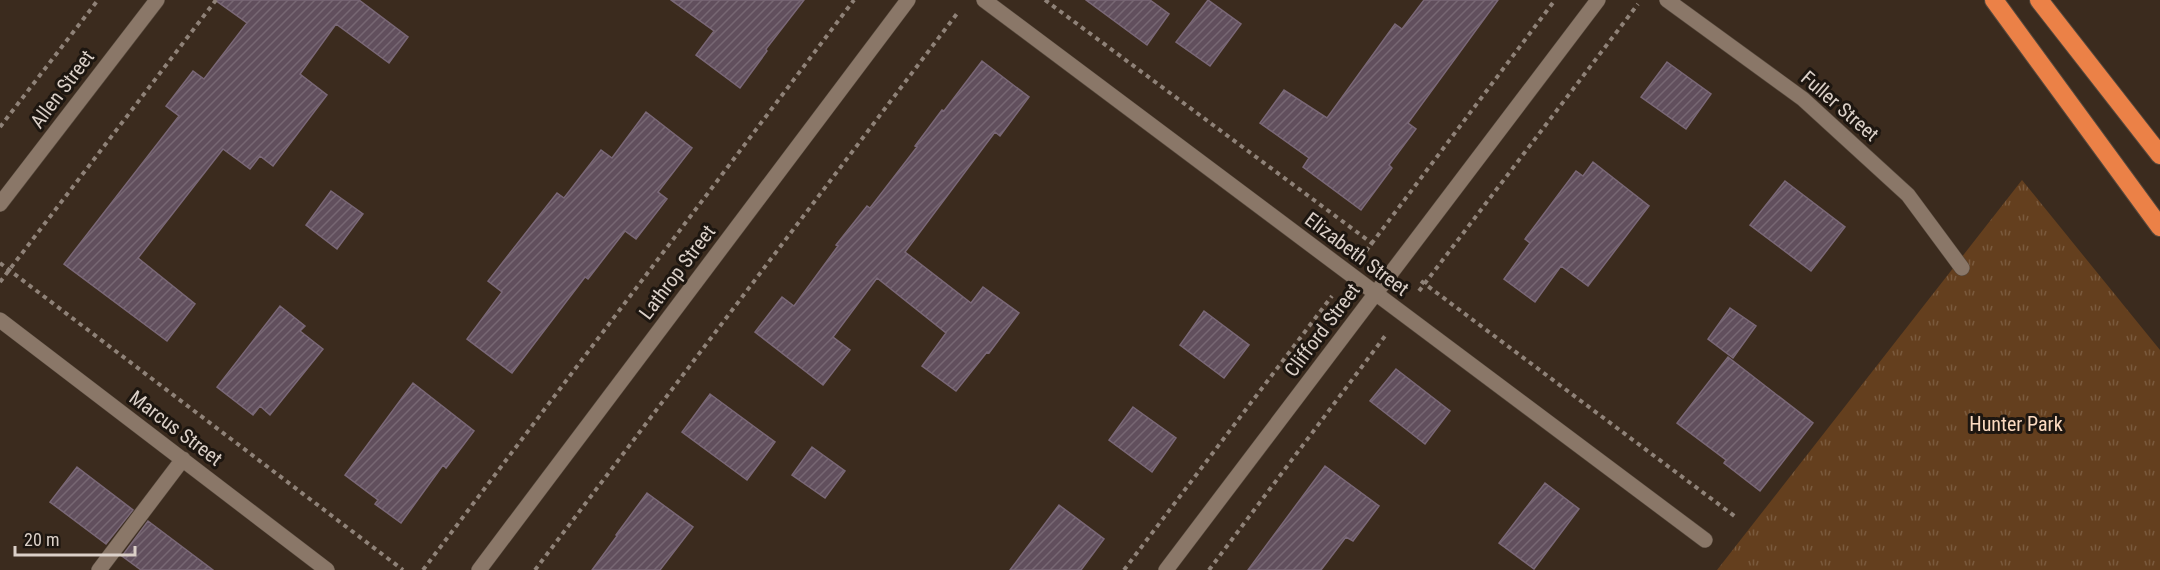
<svg xmlns="http://www.w3.org/2000/svg" width="2160" height="570" viewBox="0 0 2160 570" font-family="'Roboto Condensed',sans-serif">
  <defs>
    <pattern id="park-tufts" width="24" height="20" patternUnits="userSpaceOnUse" patternTransform="scale(1.5)"><rect width="24" height="20" fill="#643f1e"/><path d="M3 7l-1-3M5 7V3M7 7l1-3M15 17l-1-3M17 17v-4M19 17l1-3" fill="none" stroke="#7a5a3d"/></pattern>
    <pattern id="building-hatch" width="6" height="6" patternUnits="userSpaceOnUse" patternTransform="scale(1.5)"><rect width="6" height="6" fill="#614f5d"/><path d="M-1 1l2-2M0 6l6-6M5 7l2-2" fill="none" stroke="#776773"/></pattern>
  </defs>
  <rect width="100%" height="100%" fill="#3b2b1e"/>
  <path fill="url(#park-tufts)" d="M2022 180 2160 350V570H1717Z"/>
  <path fill="url(#building-hatch)" stroke="#7a6877" stroke-width="1.5" d="M215 0H359L408 37 389 63 336 24 300 74 327 95 273 166 260 156 250 169 223 149 138 258 195 304 167 341 64 264 179 116 166 106 193 71 204 79 247 23Z
    M671 0H804L766 49 767 51 740 88 696 55 714 31Z
    M1086 0H1150L1169 14 1147 45Z
    M1208 0 1241 24 1210 66 1176 42Z
    M1424 0H1498L1408 123 1416 129 1389 165 1392 168 1361 210 1303 167 1309 158 1260 123 1284 90 1327 118 1395 24 1402 29Z
    M982 61 1029 97 1000 136 995 132 905 252 971 303 983 287 1019 313 989 353 987 352 956 391 922 366 946 333 877 278 833 337 850 350 823 385 755 332 782 297 794 306 838 246 836 245 867 206 870 208 917 147 915 146 942 110 944 111Z
    M1667 62 1711 94 1686 129 1641 97Z
    M646 112 692 148 658 192 667 199 636 239 625 231 588 279 585 277 512 373 467 339 502 292 488 281 557 193 564 198 601 150 612 158Z
    M1593 162 1649 206 1588 286 1561 266 1535 302 1504 279 1530 243 1525 239 1576 171 1583 176Z
    M1785 181 1845 227 1811 271 1750 225Z
    M331 191 363 214 337 249 306 225Z
    M280 306 305 326 300 331 323 349 270 415 260 406 253 415 217 387Z
    M1730 308 1756 326 1733 358 1708 339Z
    M1204 311 1249 345 1224 378 1180 345Z
    M1728 357 1813 423 1760 491 1724 463 1726 460 1677 423Z
    M1396 369 1450 411 1425 444 1370 401Z
    M413 383 474 431 446 468 443 465 401 523 375 504 378 500 345 475Z
    M710 394 775 442 747 480 682 432Z
    M1133 407 1176 438 1152 472 1109 440Z
    M812 447 845 471 825 498 792 475Z
    M1325 466 1379 506 1353 541 1346 537 1321 570H1248Z
    M77 467 133 510 106 544 50 502Z
    M1545 483 1579 509 1534 569 1499 543Z
    M647 493 693 527 660 570H592L617 536 616 535Z
    M1059 505 1104 539 1081 570H1010Z
    M148 521 213 570H141L122 556Z"/>
  <g fill="none" stroke-linecap="round" stroke-linejoin="round">
    <g stroke="#56493d" stroke-width="16">
      <path id="minor" d="M984 0 1705 540
        M1667 0 1803 99 1908 195 1962 268
        M0 204 157 0
        M0 320 327 570
        M99 570 183 459
        M479 570 908 0
        M1166 570 1598 0"/>
    </g>
    <g stroke="#56493d" stroke-width="20">
      <path id="highway" d="M1994 0 2160 227
        M2039 0 2160 155"/>
    </g>
    <path stroke="#8f8278" stroke-width="4" stroke-dasharray="4.5 4.5" stroke-linecap="butt" d="M1045 0 1377 247
      M0 127 98 0
      M1366 251 1555 0
      M0 263 403 570
      M1421 281 1737 518
      M0 282 216 0
      M1419 291 1638 4
      M423 570 854 0
      M535 570 959 11
      M1124 570 1332 296
      M1209 570 1385 336"/>
    <use href="#minor" stroke="#8a7768" stroke-width="15"/>
    <use href="#highway" stroke="#eb8147" stroke-width="18"/>
  </g>
  <g text-anchor="middle" dominant-baseline="central" stroke-width="6" stroke-linejoin="round" paint-order="stroke">
    <g font-size="20" fill="#dbd0c8" stroke="#1d1610">
      <text transform="translate(62 89) rotate(-53)">Allen Street</text>
      <text transform="translate(1840 106) rotate(41)">Fuller Street</text>
      <text transform="translate(1357 254) rotate(37)">Elizabeth Street</text>
      <text transform="translate(677 272) rotate(-53)">Lathrop Street</text>
      <text transform="translate(1322 330) rotate(-53)">Clifford Street</text>
      <text transform="translate(176 428) rotate(37)">Marcus Street</text>
    </g>
    <g font-size="20" fill="#fbdac0" stroke="#1d1610">
      <text x="2016" y="424">Hunter Park</text>
    </g>
  </g>
  <path d="M15 546v9h120v-9" fill="none" stroke="#dbd0c8" stroke-width="3"/>
  <text x="24" y="546" font-size="18" fill="#dbd0c8" stroke="#1d1610" stroke-width="4.5" paint-order="stroke">20 m</text>
</svg>
